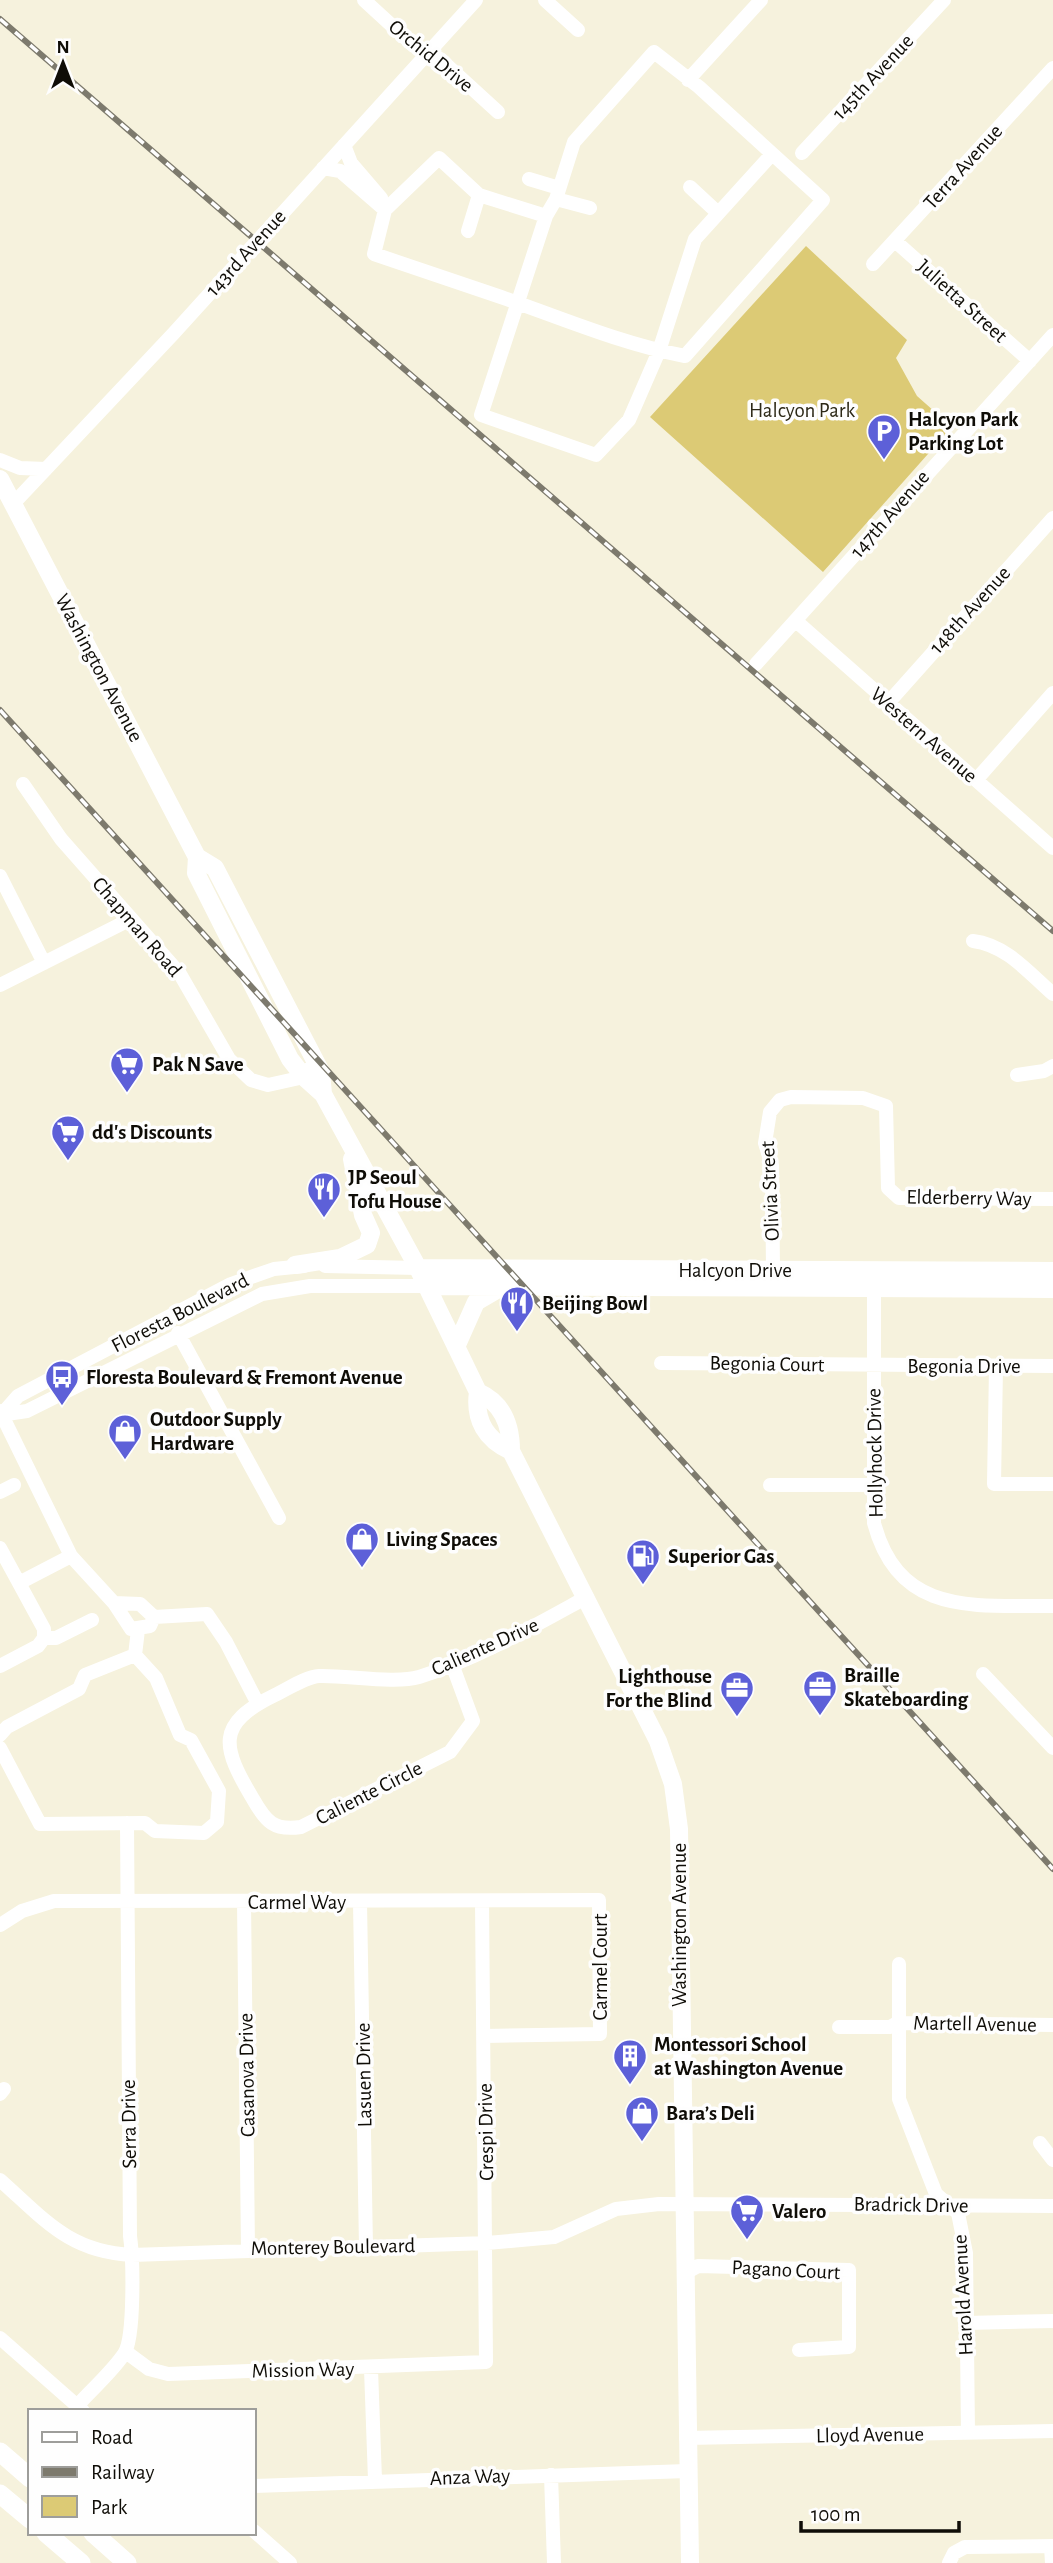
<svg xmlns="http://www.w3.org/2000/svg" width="1053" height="2563" viewBox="0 0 1053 2563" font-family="'Alegreya Sans',sans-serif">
  <rect width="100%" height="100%" fill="#f6f2dd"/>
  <path fill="#dcca75" d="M806 246 907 340 896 358 917 396 952 427 823 572 650 417Z"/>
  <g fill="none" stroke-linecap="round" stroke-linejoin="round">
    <path stroke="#fff" stroke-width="14" d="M364 0 413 45 440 59 498 112
      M545 0 578 30
      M688 80 761 0
      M344 145 351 163 381 198
      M802 153 944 0
      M323 168 340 171 385 210
      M529 179 559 188
      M690 187 718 213
      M556 199 590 208
      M546 216 479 195 439 158 385 210 374 254 501 297C561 318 622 344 685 356L823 200 699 87 654 52 574 142 556 199 546 216 481 415 596 455 629 420 659 351 695 239 772 154
      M468 231 479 195
      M895 241 1030 361
      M873 264 1053 68
      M0 460 20 468 46 469
      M13 504 173 334 476 0
      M796 621 1053 848
      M756 664 1053 335
      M888 703 1053 518
      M976 780 1053 693
      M23 784 61 839 180 974 229 1059 251 1080 268 1085 304 1077 309 1069
      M0 876 44 963
      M973 941C1006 945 1028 972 1053 994
      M0 985 131 919
      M1017 1075 1044 1071 1053 1066
      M325 1266 418 1268
      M773 1271 772 1166 765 1143 770 1112 780 1100 791 1097 863 1098 886 1106 888 1188 899 1198 1053 1199
      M874 1289V1523C899 1617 975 1605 1053 1606
      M178 1333 279 1518
      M661 1363 1053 1366
      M996 1367 994 1484H1053
      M0 1411 71 1556 114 1603
      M2 1414 18 1396 231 1284 274 1269 304 1266
      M0 1415 27 1411 262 1294 310 1286H426
      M770 1485H873
      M0 1492 14 1485
      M0 1548 44 1629V1638
      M19 1583 71 1556
      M114 1603 140 1604 154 1617 150 1626 131 1629Z
      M154 1617 207 1614 226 1642 258 1704
      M452 1664 473 1721 450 1752 301 1827C274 1831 266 1822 253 1799 222 1747 215 1724 275 1695 288 1689 305 1677 319 1676 346 1675 395 1684 419 1677 477 1659 534 1626 587 1597
      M0 1666 38 1646 44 1638H56L92 1620
      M983 1674 1053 1748
      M0 1735 7 1727 79 1689 85 1675 135 1655
      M0 1748 40 1824 145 1823 155 1831 204 1833 217 1822 219 1791 191 1740 180 1735 156 1678 135 1655 138 1630
      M244 1901 248 2249
      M360 1902 366 2248
      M0 1925 22 1911 54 1901 599 1900 600 2034 485 2036
      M899 1964V2099L936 2194 958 2213 966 2253 968 2433
      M839 2027H890L897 2023 1053 2025
      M0 2094 4 2089
      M1040 2143 1053 2160
      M0 2180C44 2219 69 2252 132 2255L487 2243 554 2237 616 2209 659 2204 1053 2206
      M685 2273 698 2266 849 2270V2347L799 2350
      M966 2323 1053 2321
      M0 2338 83 2411
      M126 2352 149 2369 168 2374 486 2362 482 1901
      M371 2369 375 2480
      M77 2406C92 2389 111 2373 124 2354 135 2338 133 2257 130 2236L127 1823
      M686 2438 1053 2431
      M551 2475 554 2563
      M254 2486 687 2471
      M254 2531 290 2563
      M1051 2546 1052 2563
      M949 2563 954 2553 965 2547 1053 2546"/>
    <path stroke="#fff" stroke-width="18" d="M0 479 197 857 215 868 321 1072 323 1094
      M197 857 196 873 290 1059 304 1077 323 1094 418 1268 478 1392C474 1420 486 1440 511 1451
      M295 1265 340 1258 367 1245 371 1233 363 1215 352 1159
      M418 1268 1053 1271
      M426 1286 1053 1289
      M456 1347 476 1302 500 1288
      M478 1392C503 1403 511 1425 511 1451L658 1741 673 1784 679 1829 690 2563"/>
    <path stroke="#fff" stroke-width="19" d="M0 2452 30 2478
      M0 2494 30 2519
      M46 2533 81 2563
      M93 2533 127 2563"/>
    <g stroke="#7d7a6d" stroke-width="6">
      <path id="rail" d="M0 19 1053 931
        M0 710 1053 1869"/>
    </g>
    <use href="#rail" stroke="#fefefe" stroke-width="3.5" stroke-dasharray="10" stroke-linecap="butt"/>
  </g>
  <defs>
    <g id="parking-pin" transform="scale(1.75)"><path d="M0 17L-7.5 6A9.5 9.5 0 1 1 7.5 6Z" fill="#5d60d8" stroke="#fefefe"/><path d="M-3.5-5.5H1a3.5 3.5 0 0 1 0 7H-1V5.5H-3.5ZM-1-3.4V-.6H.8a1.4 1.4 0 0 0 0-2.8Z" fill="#fff"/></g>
    <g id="supermarket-pin" transform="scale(1.75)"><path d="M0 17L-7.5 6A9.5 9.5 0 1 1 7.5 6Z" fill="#5d60d8" stroke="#fefefe"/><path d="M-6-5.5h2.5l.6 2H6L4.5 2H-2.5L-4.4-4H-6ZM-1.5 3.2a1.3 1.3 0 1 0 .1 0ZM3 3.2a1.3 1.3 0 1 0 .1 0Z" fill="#fff"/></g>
    <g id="restaurant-pin" transform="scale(1.75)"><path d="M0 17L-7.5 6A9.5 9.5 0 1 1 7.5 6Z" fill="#5d60d8" stroke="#fefefe"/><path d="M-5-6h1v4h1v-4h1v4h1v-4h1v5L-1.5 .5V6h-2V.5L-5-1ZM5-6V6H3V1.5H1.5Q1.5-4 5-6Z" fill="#fff"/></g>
    <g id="bus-pin" transform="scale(1.75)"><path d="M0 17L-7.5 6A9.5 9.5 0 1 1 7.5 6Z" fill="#5d60d8" stroke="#fefefe"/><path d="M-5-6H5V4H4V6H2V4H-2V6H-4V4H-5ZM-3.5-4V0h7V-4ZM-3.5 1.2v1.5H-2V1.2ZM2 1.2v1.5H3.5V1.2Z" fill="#fff"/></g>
    <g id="shop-pin" transform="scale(1.75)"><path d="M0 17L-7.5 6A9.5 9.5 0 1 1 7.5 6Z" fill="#5d60d8" stroke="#fefefe"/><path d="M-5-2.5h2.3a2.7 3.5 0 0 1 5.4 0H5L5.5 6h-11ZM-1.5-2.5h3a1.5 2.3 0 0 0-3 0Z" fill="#fff"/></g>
    <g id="fuel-pin" transform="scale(1.75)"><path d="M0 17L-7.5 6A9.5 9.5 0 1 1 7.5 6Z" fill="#5d60d8" stroke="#fefefe"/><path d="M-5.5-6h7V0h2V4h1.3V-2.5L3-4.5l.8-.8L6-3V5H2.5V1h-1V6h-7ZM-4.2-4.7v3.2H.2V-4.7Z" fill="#fff"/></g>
    <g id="office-pin" transform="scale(1.75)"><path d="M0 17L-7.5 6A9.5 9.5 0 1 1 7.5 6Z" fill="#5d60d8" stroke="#fefefe"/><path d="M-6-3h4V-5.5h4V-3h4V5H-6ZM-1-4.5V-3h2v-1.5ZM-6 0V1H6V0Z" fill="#fff"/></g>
    <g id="building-pin" transform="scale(1.75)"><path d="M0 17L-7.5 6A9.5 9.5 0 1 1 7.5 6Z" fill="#5d60d8" stroke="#fefefe"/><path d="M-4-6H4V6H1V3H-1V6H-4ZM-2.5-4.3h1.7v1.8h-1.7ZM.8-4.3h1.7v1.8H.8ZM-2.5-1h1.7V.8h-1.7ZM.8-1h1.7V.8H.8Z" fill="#fff"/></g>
  </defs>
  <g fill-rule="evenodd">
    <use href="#parking-pin" x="884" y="431"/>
    <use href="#supermarket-pin" x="127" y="1064"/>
    <use href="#supermarket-pin" x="68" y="1132"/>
    <use href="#restaurant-pin" x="324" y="1189"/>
    <use href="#restaurant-pin" x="517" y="1303"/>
    <use href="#bus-pin" x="62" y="1377"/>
    <use href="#shop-pin" x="125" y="1431"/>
    <use href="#shop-pin" x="362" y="1539"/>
    <use href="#fuel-pin" x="643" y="1556"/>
    <use href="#office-pin" x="820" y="1687"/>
    <use href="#office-pin" x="737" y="1688"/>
    <use href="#building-pin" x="630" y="2056"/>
    <use href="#shop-pin" x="642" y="2113"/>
    <use href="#supermarket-pin" x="747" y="2211"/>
  </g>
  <g text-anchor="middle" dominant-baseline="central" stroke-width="7" stroke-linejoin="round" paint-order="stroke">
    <g font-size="21" fill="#0f0d07" stroke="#fefefe">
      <text transform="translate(431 56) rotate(39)">Orchid Drive</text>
      <text transform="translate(873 77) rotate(-47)">145th Avenue</text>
      <text transform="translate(963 167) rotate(-48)">Terra Avenue</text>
      <text transform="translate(246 253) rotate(-48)">143rd Avenue</text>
      <text transform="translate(962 301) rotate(42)">Julietta Street</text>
      <text transform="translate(890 514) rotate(-49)">147th Avenue</text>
      <text transform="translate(970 610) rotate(-48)">148th Avenue</text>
      <text transform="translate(99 668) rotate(62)">Washington Avenue</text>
      <text transform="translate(924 735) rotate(41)">Western Avenue</text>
      <text transform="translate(137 927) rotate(49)">Chapman Road</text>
      <text transform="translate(770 1191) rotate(-93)">Olivia Street</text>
      <text transform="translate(969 1198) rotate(1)">Elderberry Way</text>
      <text x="735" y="1270">Halcyon Drive</text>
      <text transform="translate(180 1313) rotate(-27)">Floresta Boulevard</text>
      <text transform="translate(767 1364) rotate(1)">Begonia Court</text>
      <text x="964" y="1366">Begonia Drive</text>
      <text transform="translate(875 1453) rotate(-91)">Hollyhock Drive</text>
      <text transform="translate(485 1647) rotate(-24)">Caliente Drive</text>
      <text transform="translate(369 1793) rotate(-27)">Caliente Circle</text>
      <text x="297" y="1902">Carmel Way</text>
      <text transform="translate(679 1925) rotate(-90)">Washington Avenue</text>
      <text transform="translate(600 1967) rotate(-90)">Carmel Court</text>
      <text transform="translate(975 2024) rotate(1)">Martell Avenue</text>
      <text transform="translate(247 2075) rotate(-91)">Casanova Drive</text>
      <text transform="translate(364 2075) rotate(-91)">Lasuen Drive</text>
      <text transform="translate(129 2124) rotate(-91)">Serra Drive</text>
      <text transform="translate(486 2132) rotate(-91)">Crespi Drive</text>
      <text transform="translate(911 2205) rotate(1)">Bradrick Drive</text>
      <text transform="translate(333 2247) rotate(-1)">Monterey Boulevard</text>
      <text transform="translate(786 2270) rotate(3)">Pagano Court</text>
      <text transform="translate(963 2295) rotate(-93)">Harold Avenue</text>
      <text transform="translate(303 2370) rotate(-1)">Mission Way</text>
      <text transform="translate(870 2435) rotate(-1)">Lloyd Avenue</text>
      <text transform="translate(470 2477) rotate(-2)">Anza Way</text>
    </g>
    <g font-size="21" fill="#2d2917" stroke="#fefefe">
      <text x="802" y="410">Halcyon Park</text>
    </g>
    <g font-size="21" font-weight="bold" fill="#0f0d07" stroke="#fefefe" text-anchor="start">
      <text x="908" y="419">Halcyon Park<tspan x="908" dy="24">Parking Lot</tspan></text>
      <text x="152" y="1064">Pak N Save</text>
      <text x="92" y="1132">dd's Discounts</text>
      <text x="348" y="1177">JP Seoul<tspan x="348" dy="24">Tofu House</tspan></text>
      <text x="542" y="1303">Beijing Bowl</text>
      <text x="86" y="1377">Floresta Boulevard &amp; Fremont Avenue</text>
      <text x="150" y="1419">Outdoor Supply<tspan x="150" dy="24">Hardware</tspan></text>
      <text x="386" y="1539">Living Spaces</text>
      <text x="668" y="1556">Superior Gas</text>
      <text x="844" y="1675">Braille<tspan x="844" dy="24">Skateboarding</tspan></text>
      <text x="712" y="1676" text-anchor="end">Lighthouse<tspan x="712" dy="24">For the Blind</tspan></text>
      <text x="654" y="2044">Montessori School<tspan x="654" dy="24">at Washington Avenue</tspan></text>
      <text x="666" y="2113">Bara’s Deli</text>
      <text x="772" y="2211">Valero</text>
    </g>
  </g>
  <rect x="28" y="2409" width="228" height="126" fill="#fefefe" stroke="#9e9e9b" stroke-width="2"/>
  <rect x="42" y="2432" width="35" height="10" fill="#ffffff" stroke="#9e9e9b" stroke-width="2"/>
  <text x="91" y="2444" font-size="21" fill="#0f0d07">Road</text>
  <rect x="42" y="2467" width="35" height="10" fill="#7d7a6d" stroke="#9e9e9b" stroke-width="2"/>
  <text x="91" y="2479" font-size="21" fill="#0f0d07">Railway</text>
  <rect x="42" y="2496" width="35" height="21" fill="#dcca75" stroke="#9e9e9b" stroke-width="2"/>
  <text x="91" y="2514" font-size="21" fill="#0f0d07">Park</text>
  <g transform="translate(63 63)" stroke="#fefefe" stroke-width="5" paint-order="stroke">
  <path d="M0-5L12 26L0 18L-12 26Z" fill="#0f0d07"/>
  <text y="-10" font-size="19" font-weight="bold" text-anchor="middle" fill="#0f0d07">N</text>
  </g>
  <path d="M801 2521v10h158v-10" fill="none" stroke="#0f0d07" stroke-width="3.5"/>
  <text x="811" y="2521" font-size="21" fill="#0f0d07" stroke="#fefefe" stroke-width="5" paint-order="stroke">100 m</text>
</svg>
